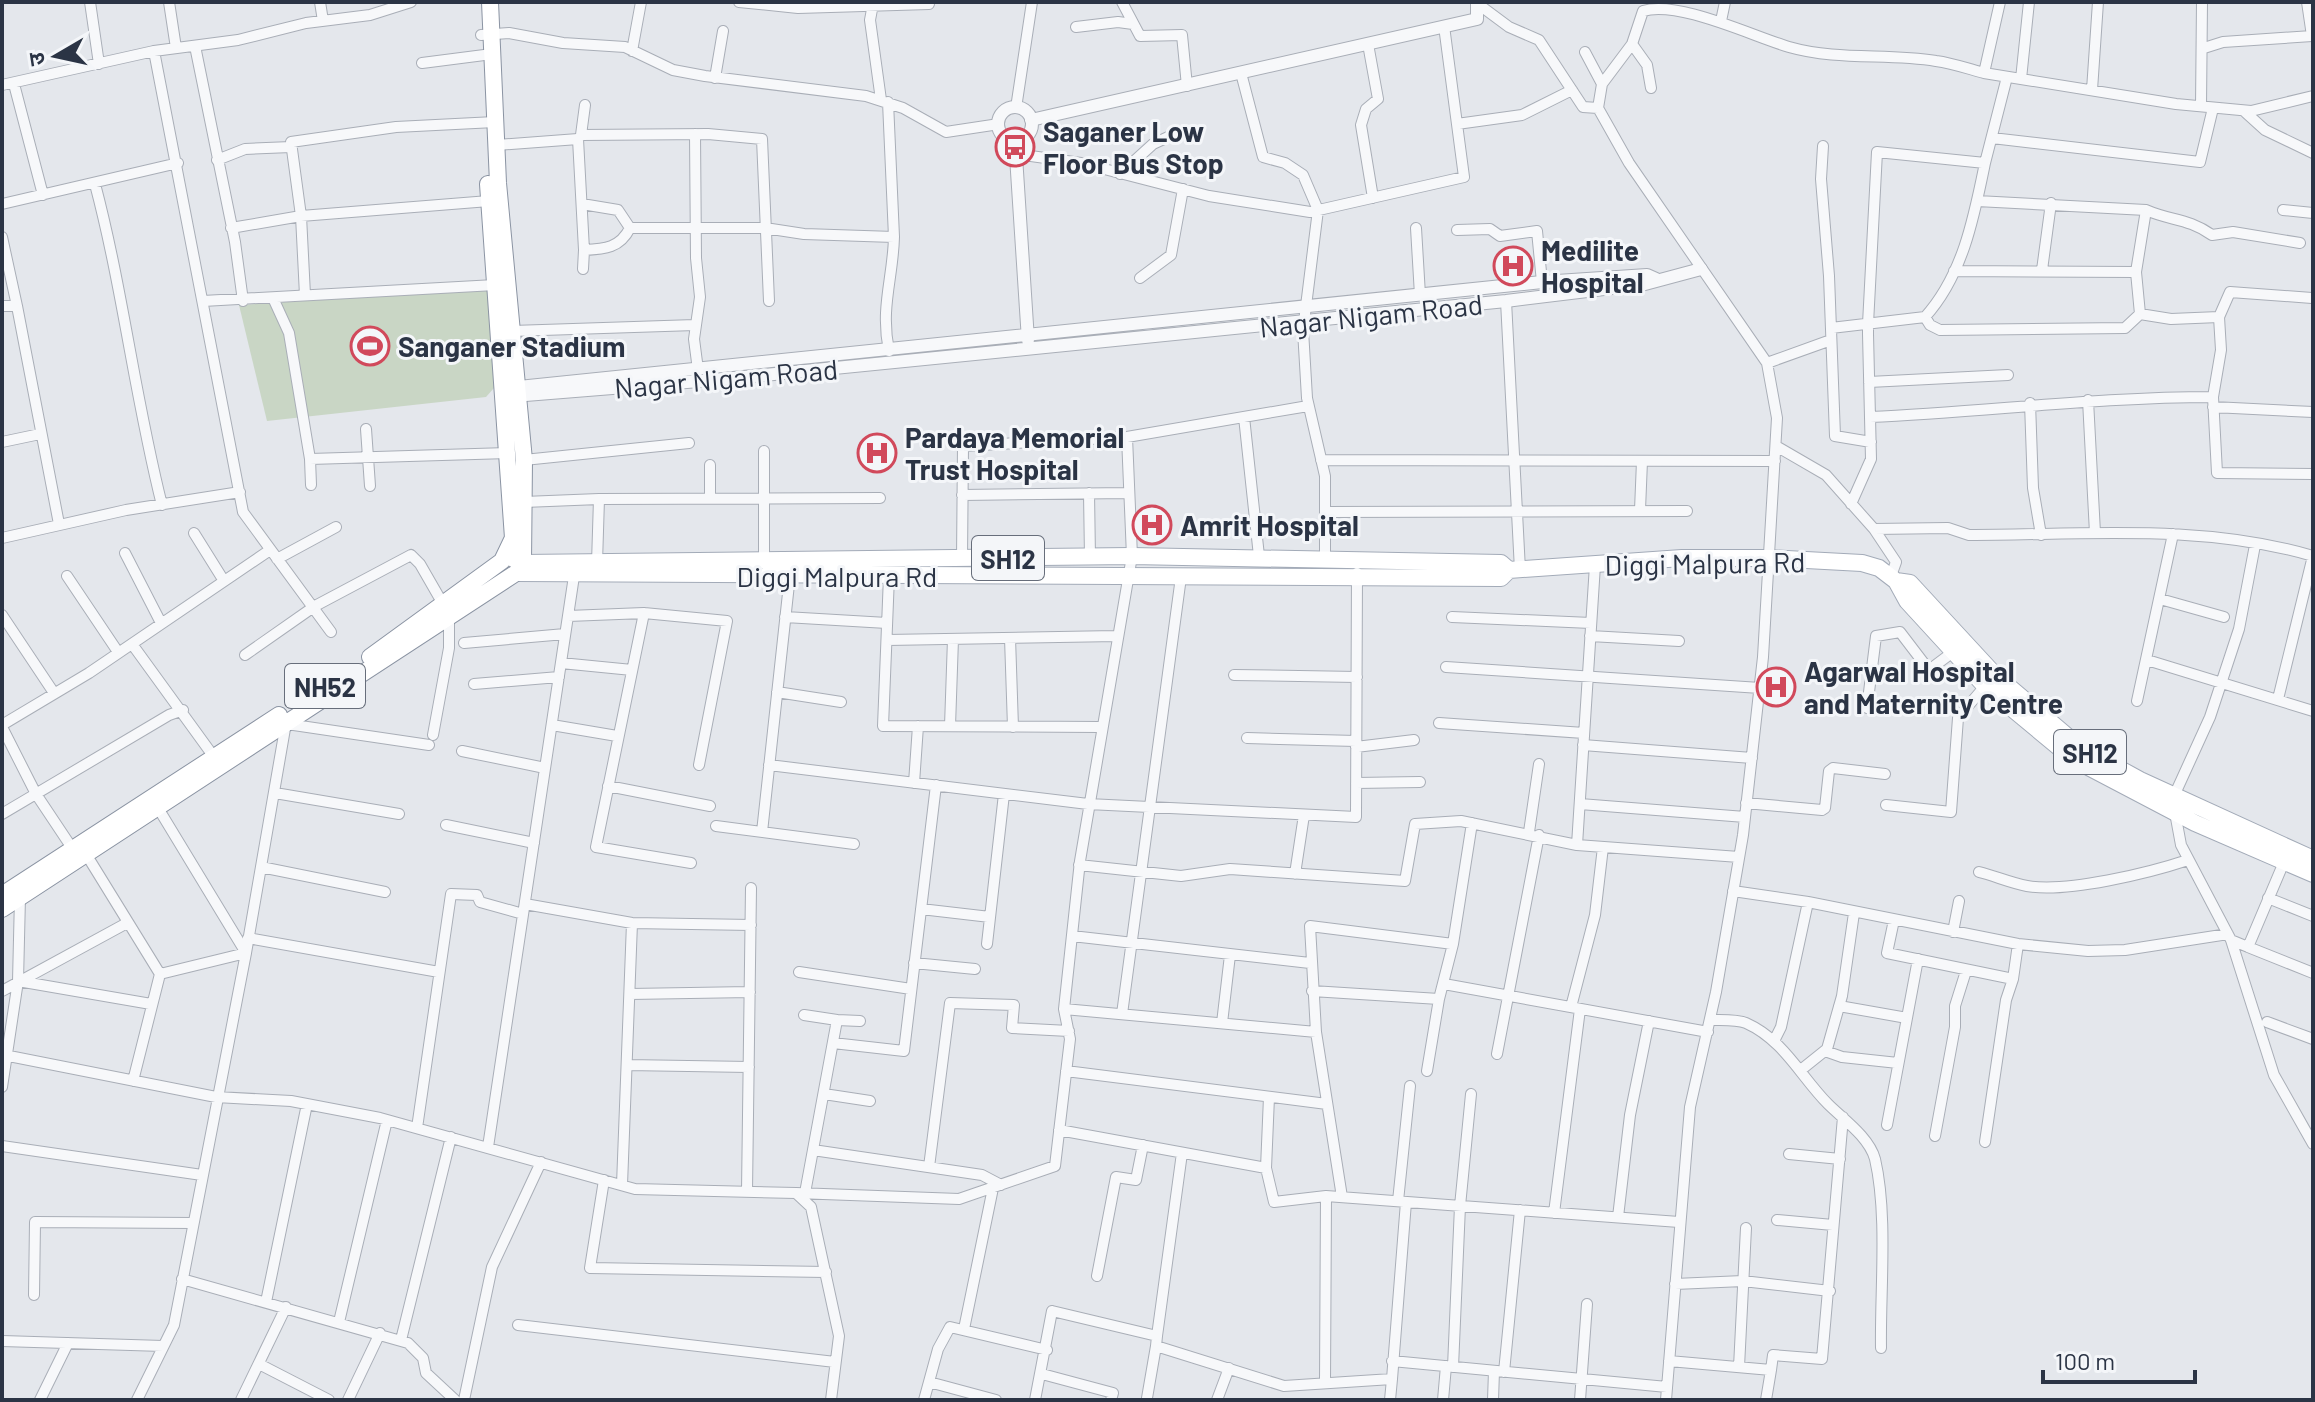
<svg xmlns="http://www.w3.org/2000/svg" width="2315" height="1402" viewBox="0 0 2315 1402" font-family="Barlow,'Noto Sans Devanagari',sans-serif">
  <rect width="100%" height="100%" fill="#e4e7ec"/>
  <path fill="#c9d6c5" d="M488 290 494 388 486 397 267 421 239 305Z"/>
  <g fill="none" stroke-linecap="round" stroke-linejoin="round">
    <g stroke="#a9aeb7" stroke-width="12">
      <path id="minor" d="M90 2 99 64
        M169 2 176 48
        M320 2 323 21
        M739 2 798 8 929 4
        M1122 2 1140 36 1182 35 1187 86
        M2000 2 1984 73 2176 104 2251 111 2313 96
        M873 4 870 20 881 100
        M1478 4 1509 27 1539 40 1583 107 1598 108 1629 163 1767 363 1777 418 1763 657 1743 835 1716 992 1690 1107 1666 1400
        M1721 21 1725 2
        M1076 27 1118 22 1133 24
        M481 35 509 33 563 43 625 47 673 70 705 76 866 96 903 108 946 132 999 124
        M1368 44 1378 99 1366 109 1361 125 1373 198
        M1632 44 1647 65 1651 88
        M195 46 235 242 243 301
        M2204 48 2223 42 2312 36 2307 2
        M154 51 243 512 331 632
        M632 51 641 2
        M1585 52 1602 84 1598 108
        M422 63 492 54
        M1241 73 1263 157 1285 163 1303 175 1318 210 1303 330 1307 398 1325 476V558
        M715 78 723 31
        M2021 79 2029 2
        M14 84 43 195
        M1602 84 1632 44 1643 11C1678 0 1752 36 1789 47 1838 61 1887 53 1936 61 1952 63 1969 69 1984 73
        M2 85 154 51 238 40 306 23 370 15 411 2
        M2092 90 2098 2
        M888 102 894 237
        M2201 106 2202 2
        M1016 108 1032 2
        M2244 111 2265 130 2313 153
        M1457 124 1522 115 1572 90
        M695 134 696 258 700 297 694 339 698 370
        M581 135 585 105
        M1992 138 2200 162 2213 108
        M578 139 584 250C605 249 620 248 630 228H765L804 234 894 237C893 278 880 308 889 351
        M497 145 578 139 581 135 708 134 762 139 769 301
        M1823 146 1821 179 1829 276 1835 436 1871 442
        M1016 154 1081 163 1209 196 1310 212 1464 177 1444 26
        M217 160 245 149 291 147
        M1985 163 2007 77
        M1120 174 1153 144 1181 131
        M95 184C123 290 135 399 162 505
        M1977 201 2146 210C2171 221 2188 218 2212 235L2233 232 2300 243
        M2 204 178 163
        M582 204 618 210 630 228
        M2146 210 2136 272 2140 314 2171 319 2219 317 2221 350 2213 397
        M2283 210 2313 213
        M231 228 301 216 489 201
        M1416 228 1420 295
        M1457 230 1490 229 1500 236 1537 231 1542 282
        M2 237 17 306H2
        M583 269 584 250
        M2042 270 2051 203
        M1954 271 2136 272
        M1140 278 1171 255 1183 189
        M305 295 301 216 291 142 396 127 495 122
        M273 298 289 333 310 459 508 453
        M203 301 495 285
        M1506 301 1520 570
        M17 306 59 524
        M1925 317 1930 325 1940 330 2125 328 2140 314
        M2219 317 2230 292 2312 298
        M1831 328 1925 317C1963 275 1974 217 1985 163L1877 152 1868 324V334L1871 459 1851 504
        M512 331 695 325
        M1767 363 1831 340
        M1869 382 2008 375
        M2088 400 2095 533
        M2030 403 2033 488 2041 535
        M2213 407 2313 412
        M1244 417 1259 556
        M1870 417C1985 412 2098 397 2213 397L2217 473 2313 474
        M366 429 370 486
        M2 442 40 434
        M1776 446 1826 475 1874 529 1896 562 1891 576
        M764 451V562
        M310 459 311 485
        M524 460 689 443
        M1321 460 1775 461
        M710 465V497
        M1089 493 1090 557
        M962 495 1129 493
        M524 502 599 499
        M1640 510 1642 461
        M1326 512 1687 511
        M1874 529 1948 528 1969 535C2084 535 2201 523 2313 556
        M194 533 224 581
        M2 538 126 510 240 492
        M2255 545 2239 629 2210 717 2174 796 2176 818 2181 845 2231 940 2274 1075 2313 1144
        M125 553 161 623
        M277 559 336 527
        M962 559 963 446 1127 437 1308 406
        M597 563 599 499 880 498
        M67 576 118 652
        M889 576 883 726 1100 727
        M2160 599 2224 617
        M644 613 596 847 691 863
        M2 615 54 693
        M568 616 644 613 727 621 699 765
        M785 617 887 623
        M1452 617 1591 623
        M1590 636 1679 641
        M1010 638 1013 727
        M887 640 1116 636
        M464 643 565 634
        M132 644 214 757
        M245 655 315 606 411 555 420 564 443 604
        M2147 660 2313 711
        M561 663 632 670
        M1446 667 1760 688
        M1234 675 1357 677
        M474 684 559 677
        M777 692 841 702
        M2278 699 2313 556
        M2137 701 2173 534
        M1867 708 1876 636 1900 632 1929 670 1953 652
        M1439 723 1584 733
        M287 724 429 745
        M2 725 89 673 270 550
        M552 725 617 736
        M950 726 953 639
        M2 727 36 794 72 848
        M433 735 449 648V617
        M1247 738 1356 741
        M1583 745 1752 758
        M1356 747 1414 740
        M462 751 545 768
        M769 765 1088 804 1356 817 1357 573
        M914 783 918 726
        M1356 783 1420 782
        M608 786 710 806
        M275 793 399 814
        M1746 803 1822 810 1825 808 1829 771 1833 768 1885 774
        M1580 804 1745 817
        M1886 805 1951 812 1958 718 1985 686
        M2 814 169 715 183 710
        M446 825 534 843
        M716 826 854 844
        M762 832 790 575
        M1529 832 1539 764
        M1577 845 1595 565
        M86 854 160 974 133 1081
        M1079 865 1181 876 1230 869 1405 881 1415 824 1461 821 1577 845 1739 857
        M261 867 385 892
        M1979 872C1995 876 2011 883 2027 886 2067 893 2149 873 2188 860
        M1295 874 1304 815
        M1733 891 1808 902 2018 944 2088 951 2125 950 2228 934
        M2268 898 2313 916
        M525 904 632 923 751 925
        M921 909 990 917
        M1894 920 1887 953 2013 979
        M1953 932 1959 901
        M1072 936 1310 963
        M248 938 439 972
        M2231 940 2248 947 2284 862
        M987 944 1004 794
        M2248 947 2313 973
        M914 963 975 969
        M799 972 911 989
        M160 974 246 953 286 723
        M18 981 151 1004
        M1444 984 1708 1032
        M2 991 127 923
        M1312 991 1439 999
        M630 994 750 992
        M1839 1006 1907 1018
        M1571 1007 1595 915 1603 847
        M1064 1009 1316 1032
        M1122 1014 1181 577
        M804 1015 837 1020 805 1193
        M837 1020 860 1021
        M1710 1020C1721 1020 1737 1019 1746 1023 1784 1040 1801 1077 1828 1104 1843 1119 1869 1137 1875 1159 1888 1215 1880 1291 1881 1348
        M2267 1022 2313 1039
        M1222 1023 1230 955
        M1774 1041 1781 1027 1808 902
        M833 1043 904 1051 936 785
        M1825 1051 1842 1057 1898 1063
        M1497 1054 1539 835
        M9 1056 216 1097 291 1101 380 1118 635 1189 796 1193 811 1207 839 1336 831 1400
        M627 1065 749 1067
        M1802 1069 1827 1049 1842 996 1854 913
        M1066 1071 1327 1104
        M1427 1071 1439 999 1453 944 1472 823
        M2 1087 18 981 20 897
        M824 1094 870 1101
        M1269 1097 1266 1168 1274 1202 1326 1196 1679 1222
        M1887 1125 1918 959
        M417 1128 451 894 477 895 480 902 523 914
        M1059 1130 1266 1168
        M1935 1136 1955 1027V1006L1966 971
        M1985 1142 2006 1000 2013 979 2018 944
        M2 1146 202 1175
        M488 1147 574 576
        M813 1150 982 1175 1001 1185
        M1789 1154 1840 1159
        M929 1167 950 1003 1014 1005 1012 1028 1069 1031
        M604 1180 590 1268 826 1272
        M622 1185 632 923
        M747 1191 751 888
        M796 1193 959 1199 1055 1166 1070 1039 1064 1009 1080 861 1132 556 1127 437
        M1342 1197 1316 1032 1310 926 1453 944
        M1398 1201 1410 1086
        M1554 1213 1580 1009
        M1618 1217 1630 1115 1649 1021
        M1777 1220 1833 1225
        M1097 1276 1116 1177 1136 1180 1143 1145
        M182 1279 408 1343 423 1358 426 1373 455 1400
        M1675 1284 1743 1281 1830 1291
        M34 1295 35 1222 193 1223
        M266 1302 307 1104
        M339 1322 387 1120
        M518 1325 835 1362
        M964 1329 993 1188
        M1157 1336 1182 1153
        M401 1340 451 1137
        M2 1341 163 1346
        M1392 1361 1667 1387
        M1669 1361 1771 1370 1766 1400
        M259 1364 329 1400
        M1453 1367 1460 1206 1471 1094
        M1739 1367 1746 1228
        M1771 1370 1773 1355 1822 1359 1843 1117
        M1504 1372 1520 1210
        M1042 1374 1113 1393 1111 1400
        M929 1382 996 1400
        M1325 1383 1326 1196
        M1147 1398 1156 1346
        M40 1400 68 1343
        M137 1400 174 1325 246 953 155 803
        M241 1400 286 1307
        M348 1400 380 1333
        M464 1400 492 1267 541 1162
        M924 1400 938 1349 950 1327 1047 1350
        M1035 1400 1052 1311 1157 1336 1156 1346 1284 1386 1392 1379 1406 1202
        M1217 1400 1229 1368
        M1390 1400 1392 1379
        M1443 1400 1446 1366
        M1493 1400 1494 1371
        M1580 1400 1587 1304"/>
    </g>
    <g stroke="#a9aeb7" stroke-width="14">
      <path id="tertiary" d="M998 124a17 17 0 1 1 34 0a17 17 0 1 1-34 0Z
        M1031 120 1477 19V2
        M1015 141 1028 340
        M509 388 1542 282 1647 275 1656 279
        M513 396 724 379 1506 301 1645 284 1701 269"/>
    </g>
    <g stroke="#a3abb8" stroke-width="18">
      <path id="primary" d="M507 556 523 563 1132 556 1501 563 1509 570 1682 558H1768L1862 563 1879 568 1896 581 1907 601 1985 686 2073 759 2195 823 2313 874
        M518 573 1501 578 1509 570
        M1896 581 1910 583 1994 674 2080 747 2140 780 2313 859"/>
    </g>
    <g stroke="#8b94a3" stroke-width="18">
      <path id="trunk" d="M370 657 502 561 513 538 488 184
        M2 895 279 715
        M2 909 516 573 523 563 524 460 498 183 490 2"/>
    </g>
    <use href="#minor" stroke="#f7f8fa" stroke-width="10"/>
    <use href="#tertiary" stroke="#f7f8fa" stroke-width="12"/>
    <use href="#primary" stroke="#fff" stroke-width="16"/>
    <use href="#trunk" stroke="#fff" stroke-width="16"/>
  </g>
  <defs>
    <g id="bus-ring" transform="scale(2)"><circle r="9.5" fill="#f4f6f9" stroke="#d1495b" stroke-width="1.5"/><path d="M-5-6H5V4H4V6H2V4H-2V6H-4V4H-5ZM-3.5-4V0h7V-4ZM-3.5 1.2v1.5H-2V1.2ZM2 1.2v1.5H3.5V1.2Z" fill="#d1495b"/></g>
    <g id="hospital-ring" transform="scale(2)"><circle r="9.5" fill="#f4f6f9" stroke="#d1495b" stroke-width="1.5"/><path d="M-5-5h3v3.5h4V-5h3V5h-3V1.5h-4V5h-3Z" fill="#d1495b"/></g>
    <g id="stadium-ring" transform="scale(2)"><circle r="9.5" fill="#f4f6f9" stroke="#d1495b" stroke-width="1.5"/><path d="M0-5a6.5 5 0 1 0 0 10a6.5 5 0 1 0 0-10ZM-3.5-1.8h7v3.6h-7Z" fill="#d1495b"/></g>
  </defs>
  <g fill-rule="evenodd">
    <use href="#bus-ring" x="1015" y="147"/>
    <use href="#hospital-ring" x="1513" y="266"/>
    <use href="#stadium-ring" x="370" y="346"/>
    <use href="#hospital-ring" x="877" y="453"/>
    <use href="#hospital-ring" x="1152" y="525"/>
    <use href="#hospital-ring" x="1776" y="687"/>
  </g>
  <g text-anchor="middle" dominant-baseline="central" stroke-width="6" stroke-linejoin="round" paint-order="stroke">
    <g fill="#f4f6f9" stroke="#676e7b" stroke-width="2">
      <rect x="972" y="536" width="72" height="44" rx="6"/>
      <rect x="285" y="664" width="80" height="44" rx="6"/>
      <rect x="2054" y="730" width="72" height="44" rx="6"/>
    </g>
    <g font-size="26" font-weight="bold" fill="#2b3445">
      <text x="1008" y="558">SH12</text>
      <text x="325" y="686">NH52</text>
      <text x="2090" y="752">SH12</text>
    </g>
    <g font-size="28" font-weight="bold" fill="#2b3445" stroke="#f4f6f9" text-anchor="start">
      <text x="1043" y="131">Saganer Low<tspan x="1043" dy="32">Floor Bus Stop</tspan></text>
      <text x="1541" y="250">Medilite<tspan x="1541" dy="32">Hospital</tspan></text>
      <text x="398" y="346">Sanganer Stadium</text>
      <text x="905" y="437">Pardaya Memorial<tspan x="905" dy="32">Trust Hospital</tspan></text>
      <text x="1180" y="525">Amrit Hospital</text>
      <text x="1804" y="671">Agarwal Hospital<tspan x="1804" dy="32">and Maternity Centre</tspan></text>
    </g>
    <g font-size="28" fill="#2b3445" stroke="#f4f6f9">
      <text transform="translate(1371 315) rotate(-6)">Nagar Nigam Road</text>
      <text transform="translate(726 378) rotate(-5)">Nagar Nigam Road</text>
      <text transform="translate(1705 563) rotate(-1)">Diggi Malpura Rd</text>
      <text x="837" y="576">Diggi Malpura Rd</text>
    </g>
  </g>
  <rect width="2315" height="1402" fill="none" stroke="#2b3445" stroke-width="8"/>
  <g transform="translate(56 56) rotate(261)" stroke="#f4f6f9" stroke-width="6" paint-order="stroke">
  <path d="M0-6L14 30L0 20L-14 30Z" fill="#2b3445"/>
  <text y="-12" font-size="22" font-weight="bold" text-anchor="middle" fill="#2b3445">उ</text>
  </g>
  <path d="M2043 1370v12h152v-12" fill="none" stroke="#2b3445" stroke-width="4"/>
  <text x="2055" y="1370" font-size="24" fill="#2b3445" stroke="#f4f6f9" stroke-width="6" paint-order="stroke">100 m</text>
</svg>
